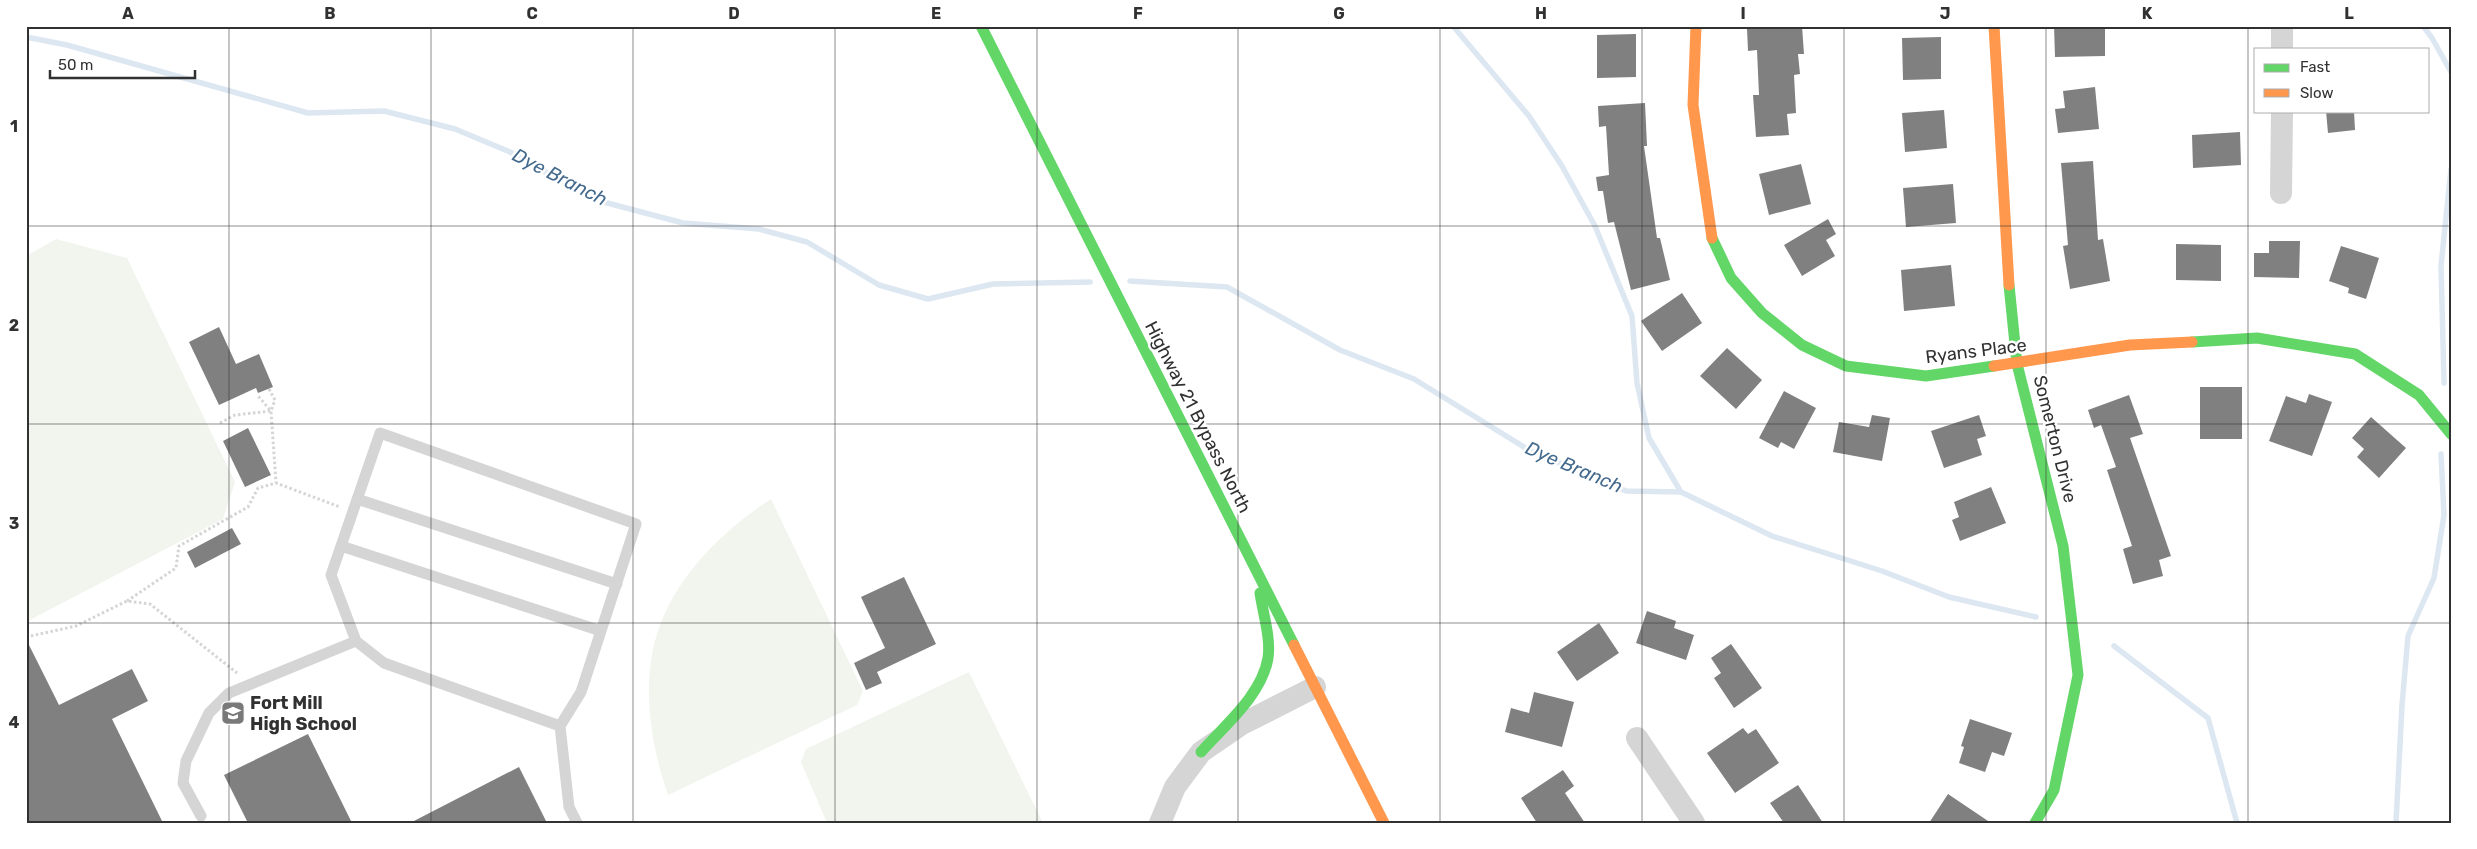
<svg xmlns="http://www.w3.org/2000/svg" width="2477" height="849" viewBox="0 0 2477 849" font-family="Rubik,sans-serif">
  <rect width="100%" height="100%" fill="#fff"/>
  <path fill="#f1f5ee" d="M56 239 127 258 235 482 223 519 26 622V256Z
    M771 499 863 691 857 705 668 795C651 746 641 685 657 634 675 577 722 531 771 499Z
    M969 672 1043 823H827L801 762 806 749Z"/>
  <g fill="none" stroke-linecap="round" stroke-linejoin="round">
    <path stroke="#dde7f1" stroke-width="5.5" d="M1453 26 1529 116 1562 166 1595 226 1632 316 1637 383 1649 438 1681 492
      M2423 26 2432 38 2451 72
      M26 37 67 45 308 113 384 111 455 129 510 152 596 200 683 223 759 229 807 242 879 285 928 299 993 284 1090 282
      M1130 281 1227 287 1340 350 1414 379 1529 450 1626 491 1681 492 1772 536 1882 571 1949 597 2036 617
      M2444 383 2441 266 2451 169
      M2114 646 2208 718 2237 823
      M2396 823 2402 705 2408 636 2434 578 2444 515 2441 454"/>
  </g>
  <path fill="#808080" d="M1802 26 1804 54H1798L1800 74 1794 75 1796 113 1787 114 1789 135 1756 137 1753 95H1759L1757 50 1748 51 1747 29Z
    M2054 26H2105V56L2055 57Z
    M1636 34V77L1597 78V35Z
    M1941 37V79L1903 80 1902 38Z
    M2095 87 2099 129 2058 133 2055 109 2065 108 2063 91Z
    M1645 103 1647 146H1644L1657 238H1660L1670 280 1631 290 1614 222 1608 223 1603 191H1598L1596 177 1609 175 1606 126 1599 127 1598 106Z
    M1944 110 1947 148 1905 152 1902 113Z
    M2326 111H2354L2355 130 2328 133Z
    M2240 132 2241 165 2193 168 2192 135Z
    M2093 161 2098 240 2103 239 2110 281 2070 289 2063 246 2068 245 2061 163Z
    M1801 164 1811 204 1769 215 1759 174Z
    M1953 184 1956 223 1906 227 1903 188Z
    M1828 219 1836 234 1826 240 1835 256 1802 276 1784 245Z
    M2269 241H2300L2299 278 2254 277V253H2269Z
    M2176 244 2221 245V281L2176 280Z
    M2341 246 2379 258 2366 299 2348 293 2349 288 2329 281Z
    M1951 265 1955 306 1904 311 1901 270Z
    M1682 293 1702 323 1662 351 1641 321Z
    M219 327 236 364 259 354 273 387 258 393 256 388 219 405 189 342Z
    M1727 348 1762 380 1736 409 1700 376Z
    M2200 387H2242V439H2200Z
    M1784 391 1816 408 1794 449 1781 442 1778 448 1759 438Z
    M2309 394 2332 402 2312 456 2269 441 2286 396 2306 403Z
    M2129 395 2143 434 2130 438 2171 556 2159 560 2163 576 2133 584 2123 549 2132 546 2107 470 2116 467 2101 425 2094 428 2088 410Z
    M1872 415 1890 418 1882 461 1833 452 1839 422 1869 427Z
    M1979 415 1986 436 1977 439 1982 455 1944 468 1931 431Z
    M2371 417 2406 448 2379 478 2357 457 2364 449 2352 438Z
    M248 428 271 475 245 487 223 441Z
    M1991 487 2006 523 1960 541 1952 520 1959 517 1954 502Z
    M232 528 241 544 195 568 187 552Z
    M904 577 936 644 877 672 882 683 866 690 854 663 885 648 861 597Z
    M1647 611 1676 621 1674 628 1694 635 1686 660 1636 643Z
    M1599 623 1619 653 1577 681 1557 652Z
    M26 639 59 705 132 669 148 701 112 719 163 823H26Z
    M1731 644 1762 688 1734 708 1714 678 1721 673 1711 658Z
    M1534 692 1574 702 1562 747 1505 732 1511 708 1529 713Z
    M1970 719 2012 733 2004 756 1992 752 1985 772 1959 763 1964 747 1961 746Z
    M1743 728 1748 734 1756 729 1779 763 1735 793 1707 753Z
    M308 734 352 823H248L224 775Z
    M519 767 547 823H410Z
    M1563 770 1574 786 1565 793 1585 823H1537L1521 798Z
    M1798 785 1823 823H1784L1770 803Z
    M1948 794 1991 823H1929Z"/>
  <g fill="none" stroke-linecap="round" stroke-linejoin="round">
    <path stroke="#d5d5d5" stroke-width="3" stroke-dasharray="2.5 2.5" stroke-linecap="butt" d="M269 389 275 400 271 411 276 483
      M220 423 235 415 271 411 258 396
      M127 601 176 568 179 546 248 507 258 488 276 483 340 507
      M26 637 76 626 127 601 150 604 237 673"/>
    <path stroke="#d5d5d5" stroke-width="11" d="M357 499 617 584
      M341 546 601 631
      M356 641 331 575 380 433 636 524 581 692 560 726
      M201 816 183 783 186 761 209 713 229 693 356 641 384 663 560 726 569 807 577 823"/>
    <path stroke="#d5d5d5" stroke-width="22" d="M2282 49V26
      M2281 193 2282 111
      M1637 738 1694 823
      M1160 823 1175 787 1201 752 1242 724 1315 687"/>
    <path stroke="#63d668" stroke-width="11" d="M981 26 1294 645
      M1712 238 1731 278 1762 313 1802 345 1846 366 1926 376 1994 366
      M2009 285 2017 364 2063 546 2078 675 2054 790 2035 823
      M2192 342 2257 338 2355 354 2419 395 2451 434
      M1201 752C1225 725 1262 695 1268 658 1271 638 1263 614 1260 593"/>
    <path stroke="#ff974d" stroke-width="11" d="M1696 26 1693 105 1712 238
      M1994 26 2009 285
      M1994 366 2130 345 2192 342
      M1294 645 1384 823"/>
  </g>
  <path fill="none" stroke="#313131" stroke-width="1" stroke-opacity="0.55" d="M229 26V823M431 26V823M633 26V823M835 26V823M1037 26V823M1238 26V823M1440 26V823M1642 26V823M1844 26V823M2046 26V823M2248 26V823M26 226H2451M26 424H2451M26 623H2451"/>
  <defs>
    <g id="school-square" transform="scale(1.25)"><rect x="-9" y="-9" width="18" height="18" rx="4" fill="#797979" stroke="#fff"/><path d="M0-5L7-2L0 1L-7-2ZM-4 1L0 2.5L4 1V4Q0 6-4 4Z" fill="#fff"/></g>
  </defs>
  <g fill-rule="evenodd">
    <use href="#school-square" x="233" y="713"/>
  </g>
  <g text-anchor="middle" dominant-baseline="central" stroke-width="5" stroke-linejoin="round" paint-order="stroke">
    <g font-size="18" fill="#313131" stroke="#fff">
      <text transform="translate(1976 351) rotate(-7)">Ryans Place</text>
      <text transform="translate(1198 417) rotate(63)">Highway 21 Bypass North</text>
      <text transform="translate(2055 439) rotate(76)">Somerton Drive</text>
    </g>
    <g font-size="18" font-weight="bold" fill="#313131" stroke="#fff" text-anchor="start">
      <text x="250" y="703">Fort Mill<tspan x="250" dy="21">High School</tspan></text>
    </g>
    <g font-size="19" font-style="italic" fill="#446b8e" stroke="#fff">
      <text transform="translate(560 177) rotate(27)">Dye Branch</text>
      <text transform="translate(1574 467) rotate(23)">Dye Branch</text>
    </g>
  </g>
  <rect width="2477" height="849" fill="none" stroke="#ffffff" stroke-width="55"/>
  <rect x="2254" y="48" width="175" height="65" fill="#ffffff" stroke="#adadad"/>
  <rect x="2264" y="64" width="25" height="8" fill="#63d668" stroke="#adadad"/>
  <text x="2300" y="72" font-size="15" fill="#313131">Fast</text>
  <rect x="2264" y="89" width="25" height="8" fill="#ff974d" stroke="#adadad"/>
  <text x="2300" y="98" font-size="15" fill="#313131">Slow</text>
  <path d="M50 70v8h145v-8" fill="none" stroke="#313131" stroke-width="2.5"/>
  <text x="58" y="70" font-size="15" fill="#313131" stroke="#ffffff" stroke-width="4" paint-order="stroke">50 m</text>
  <rect x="28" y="28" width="2422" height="794" fill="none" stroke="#313131" stroke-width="2"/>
  <g font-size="16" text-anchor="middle" font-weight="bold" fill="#313131">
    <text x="128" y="19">A</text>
    <text x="330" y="19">B</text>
    <text x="532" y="19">C</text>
    <text x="734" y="19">D</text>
    <text x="936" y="19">E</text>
    <text x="1138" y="19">F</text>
    <text x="1339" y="19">G</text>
    <text x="1541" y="19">H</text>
    <text x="1743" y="19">I</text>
    <text x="1945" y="19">J</text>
    <text x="2147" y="19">K</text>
    <text x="2349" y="19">L</text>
    <text x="14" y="132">1</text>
    <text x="14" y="331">2</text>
    <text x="14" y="529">3</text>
    <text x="14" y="728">4</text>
  </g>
</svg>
